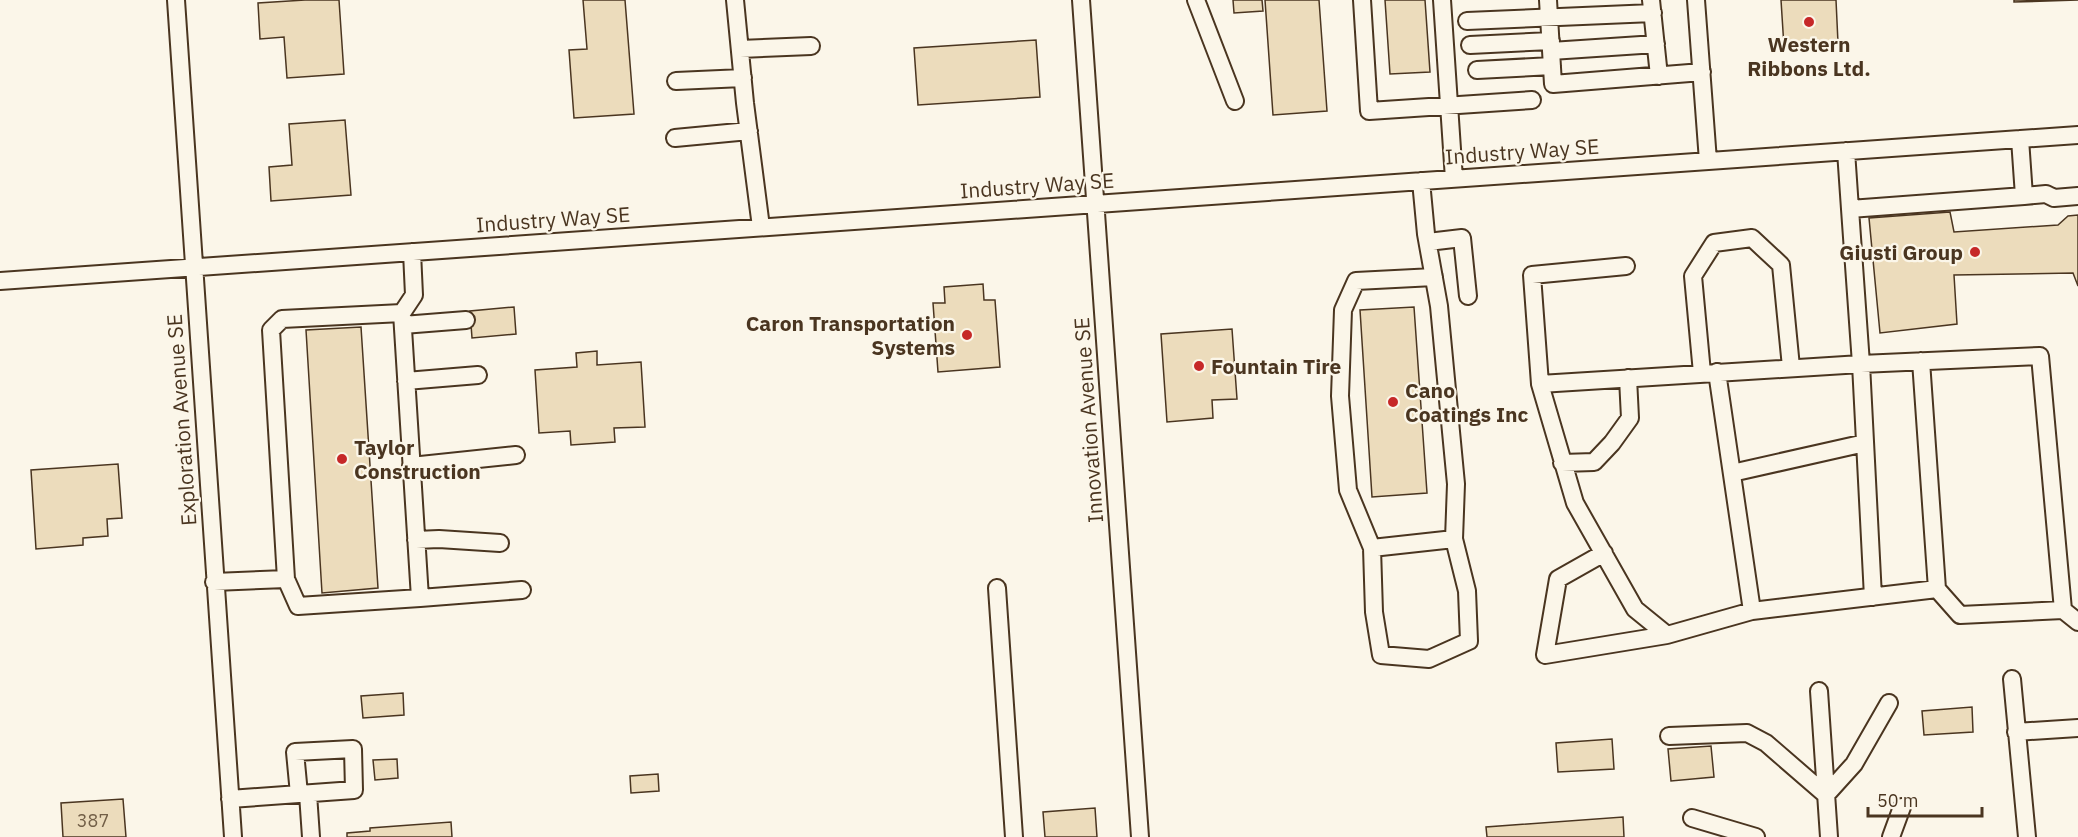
<svg xmlns="http://www.w3.org/2000/svg" width="2078" height="837" viewBox="0 0 2078 837" font-family="'IBM Plex Sans',sans-serif">
  <rect width="100%" height="100%" fill="#fbf6e9"/>
  <path fill="#ecdcbc" stroke="#4a3520" stroke-width="1.5" d="M305 0H339L344 74 287 78 284 37 260 39 258 3Z
    M583 0H625L634 114 574 118 569 50 587 49Z
    M1233 0H1262L1263 11 1234 13Z
    M1265 0H1319L1327 111 1273 115Z
    M1385 0H1425L1430 72 1390 74Z
    M1781 0H1836L1838 43 1784 47Z
    M2014 0H2078L2014 2Z
    M1036 40 1040 97 918 105 914 48Z
    M345 120 351 195 271 201 269 167 292 165 289 124Z
    M1950 212 1954 232 2058 225 2068 216 2078 215V286L2073 273 1954 275 1957 324 1880 333 1869 218Z
    M983 284 984 300H995L1000 367 938 372 933 303H945L944 287Z
    M514 307 516 334 472 338 470 311Z
    M1414 307 1427 493 1372 497 1360 310Z
    M361 327 378 588 322 593 306 330Z
    M1232 329 1237 399 1212 400 1213 418 1167 422 1161 334Z
    M597 351V365L641 362 645 427 614 428 615 442 571 445 570 431 539 433 535 370 577 367 576 353Z
    M118 464 122 518 107 519 108 536 83 538V545L36 549 31 470Z
    M403 693 404 715 363 718 361 696Z
    M1972 707 1973 732 1924 735 1922 711Z
    M1612 739 1614 769 1558 772 1556 743Z
    M1711 746 1714 777 1671 781 1668 749Z
    M397 759 398 778 375 780 373 760Z
    M658 774 659 791 631 793 630 776Z
    M123 799 126 837H63L61 803Z
    M1095 808 1097 837H1045L1043 812Z
    M1623 817 1624 837H1487L1486 827Z
    M451 822 452 837H347V833L370 831V828Z"/>
  <g fill="none" stroke-linecap="round" stroke-linejoin="round">
    <g stroke="#4a3520" stroke-width="20">
      <path id="minor" d="M176 0 233 837
        M735 0 745 103 761 227
        M1081 0 1140 837
        M1196 0 1235 101
        M1362 0 1369 111 1532 100
        M1442 0 1454 179
        M1548 0 1553 84 1702 72
        M1651 0 1659 76
        M1696 0 1708 161
        M1467 21 1653 13
        M1470 45 1551 41
        M740 49 811 46
        M1551 51 1656 44
        M1477 70 1552 66
        M676 81 743 78
        M675 138 749 131
        M1846 151 1850 209 2024 196 2020 139
        M1421 181 1426 234 1439 306 1456 484 1454 539 1467 591 1469 641 1429 659 1381 655 1374 612 1372 548 1348 490 1340 396 1343 310 1356 281 1434 277
        M2024 196 2046 194 2054 198 2078 196
        M1850 209 1861 364 2040 356 2063 610 1960 615 1937 589 1921 361
        M1428 242 1462 238 1468 296
        M1626 266 1532 275 1540 384 1861 364 1873 597
        M0 281 2078 135
        M402 313 414 295 412 252
        M403 325 466 320
        M1702 373 1693 276 1714 243 1752 238 1781 265 1791 367
        M406 381 478 375
        M1540 384 1575 503 1635 609 1667 635 1752 611 1717 372
        M1562 463 1594 462 1612 443 1630 418 1628 378
        M411 466 516 455
        M1732 473 1865 443
        M416 540 439 539 500 543
        M1372 548 1454 539
        M1604 553 1558 579 1545 655 1667 635
        M214 582 286 579 298 606 420 598 402 313 282 319 271 330 286 579
        M997 588 1014 837
        M420 598 522 590
        M2063 610 2078 622
        M1752 611 1937 589
        M2012 679 2027 837
        M1819 691 1829 837
        M2016 732 2078 728
        M1669 736 1747 733 1766 743 1826 795 1854 764 1889 703
        M308 794 311 837
        M230 799 354 790 353 749 295 752 299 794
        M1692 818 1756 837
        M1891 837 1902 807"/>
    </g>
    <use href="#minor" stroke="#fbf6e9" stroke-width="16"/>
  </g>
  <g fill="#c62828" stroke="#fbf6e9" stroke-width="2">
    <circle cx="1809" cy="22" r="6"/>
    <circle cx="1975" cy="252" r="6"/>
    <circle cx="967" cy="335" r="6"/>
    <circle cx="1199" cy="366" r="6"/>
    <circle cx="1393" cy="402" r="6"/>
    <circle cx="342" cy="459" r="6"/>
  </g>
  <g text-anchor="middle" dominant-baseline="central" stroke-width="4.5" stroke-linejoin="round" paint-order="stroke">
    <g font-size="18" fill="#725f47">
      <text x="93" y="820">387</text>
    </g>
    <g font-size="21" font-weight="bold" fill="#4a3520" stroke="#fbf6e9" text-anchor="start">
      <text x="1809" y="44" text-anchor="middle">Western<tspan x="1809" dy="24">Ribbons Ltd.</tspan></text>
      <text x="1963" y="252" text-anchor="end">Giusti Group</text>
      <text x="955" y="323" text-anchor="end">Caron Transportation<tspan x="955" dy="24">Systems</tspan></text>
      <text x="1211" y="366">Fountain Tire</text>
      <text x="1405" y="390">Cano<tspan x="1405" dy="24">Coatings Inc</tspan></text>
      <text x="354" y="447">Taylor<tspan x="354" dy="24">Construction</tspan></text>
    </g>
    <g font-size="21" fill="#4a3520" stroke="#fbf6e9">
      <text transform="translate(1522 151) rotate(-4)">Industry Way SE</text>
      <text transform="translate(1037 185) rotate(-4)">Industry Way SE</text>
      <text transform="translate(553 219) rotate(-4)">Industry Way SE</text>
      <text transform="translate(181 420) rotate(-94)">Exploration Avenue SE</text>
      <text transform="translate(1088 420) rotate(-94)">Innovation Avenue SE</text>
    </g>
  </g>
  <path d="M1868 807v9h114v-9" fill="none" stroke="#4a3520" stroke-width="3"/>
  <text x="1877" y="807" font-size="18" fill="#4a3520" stroke="#fbf6e9" stroke-width="4.5" paint-order="stroke">50 m</text>
</svg>
